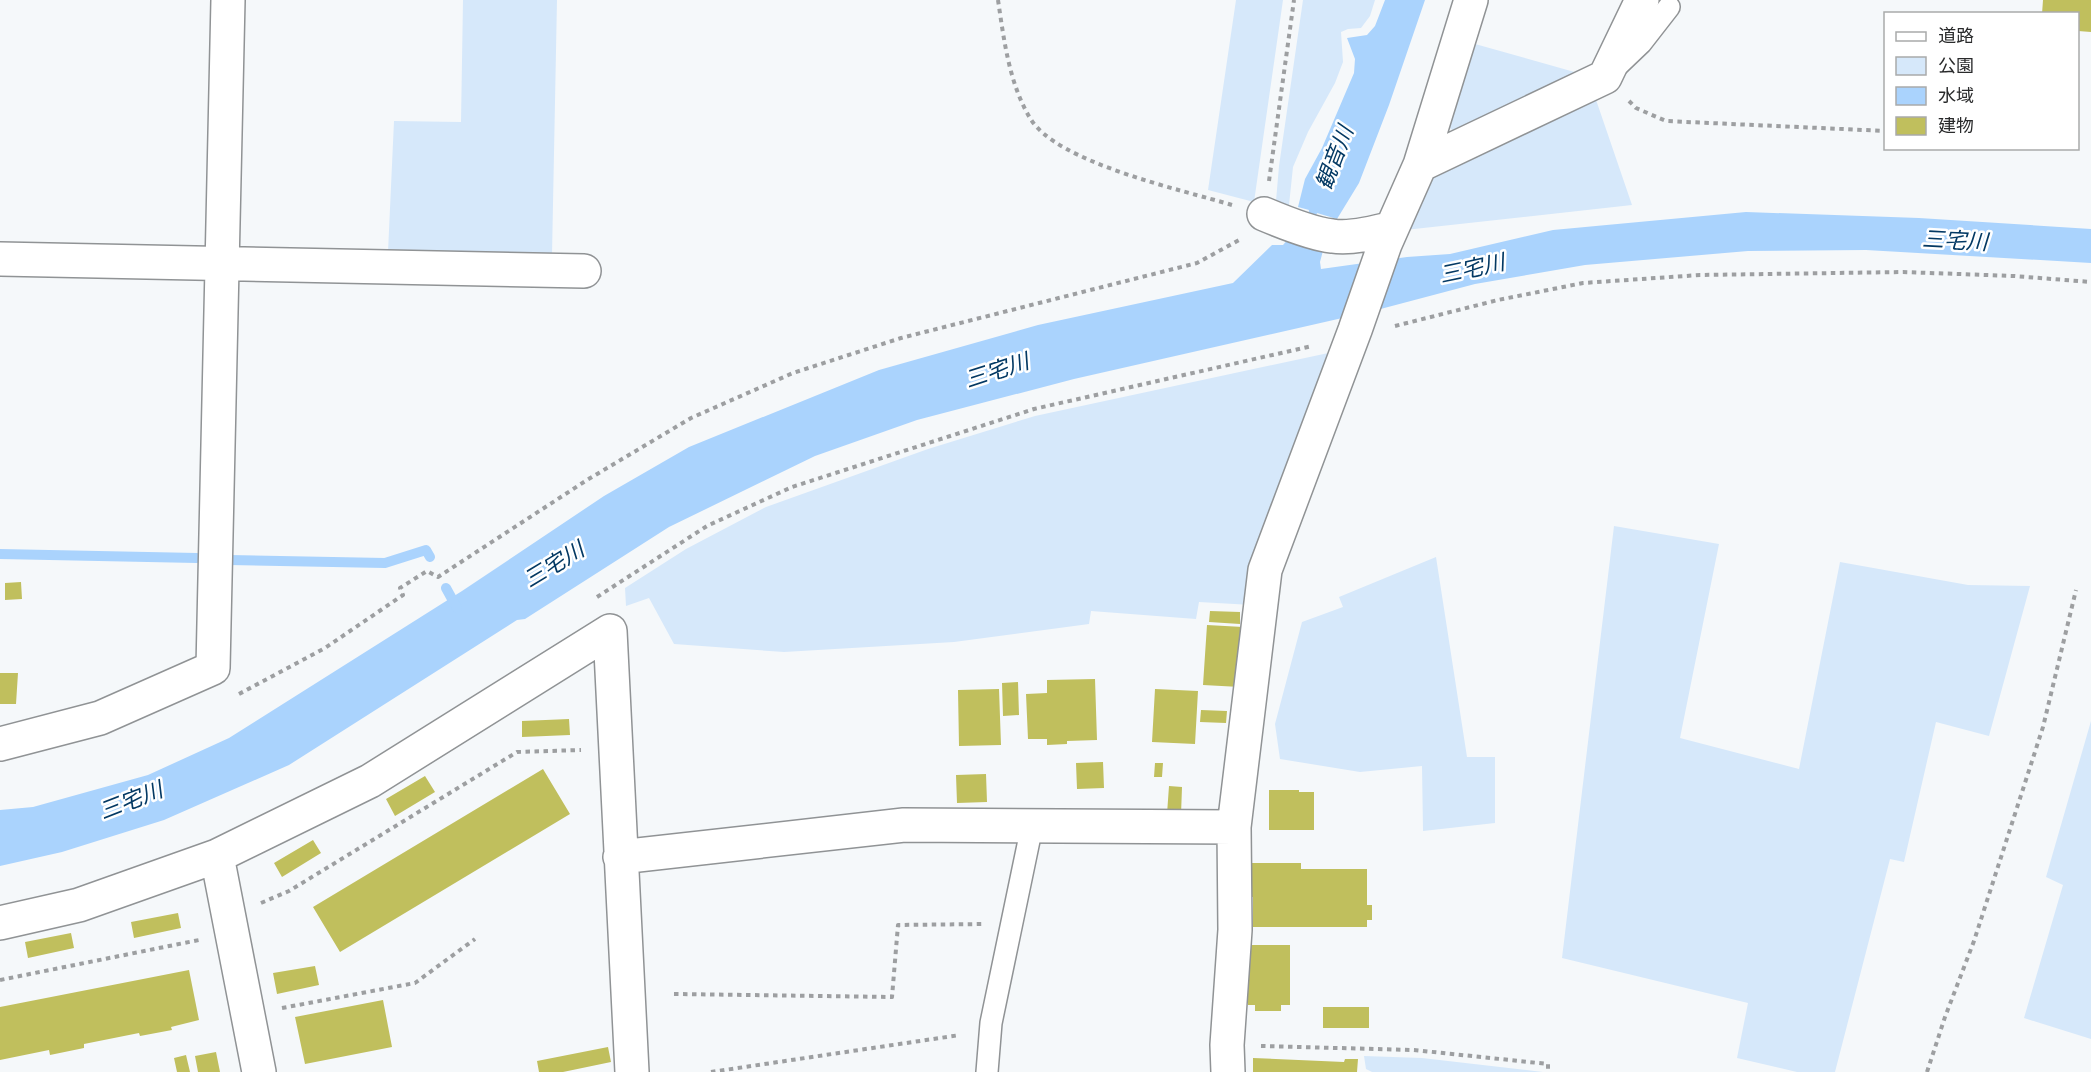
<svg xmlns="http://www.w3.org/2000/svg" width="2091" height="1072" viewBox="0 0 2091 1072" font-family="'Alegreya Sans','Noto Sans JP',sans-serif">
  <rect width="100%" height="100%" fill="#f5f8fa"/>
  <path fill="#d6e8fa" d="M463 0H557L552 255 388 252 394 121 461 122Z
    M1236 0H1283L1254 202 1208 190Z
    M1303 0H1375L1370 16 1361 28 1348 29 1341 32 1343 62 1335 83 1308 132 1293 167 1289 205 1285 209 1276 201 1279 166Z
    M1468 42 1585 75 1456 134 1448 126Z
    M1593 91 1632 205 1405 230 1423 182Z
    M1333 352 1252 605 1199 602 1196 619 1091 611 1089 624 954 642 784 652 674 644 649 598 626 606 625 588 686 549 766 507 928 449 1035 416Z
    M1614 526 1719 544 1680 738 1799 769 1840 562 1968 585 2030 586 1989 736 1936 722 1904 862 1890 859 1835 1072H1797L1737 1058 1748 1003 1562 958Z
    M1436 557 1467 757H1495V823L1423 831 1422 766 1360 772 1280 759 1275 724 1302 622 1343 607 1339 597Z
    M2091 721V1039L2024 1018 2063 885 2046 877Z
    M1364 1056 1422 1058 1543 1072H1372L1366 1069Z"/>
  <path fill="#aad3fd" d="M1385 0H1425L1389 105 1359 183 1337 219 1317 213 1314 221 1325 243 1320 262 1321 269 1407 257 1450 254 1553 230 1746 212 1919 218 2091 229V263L1866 250 1748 251 1585 265 1475 284 1373 311 1074 379 917 420 815 456 669 527 525 619 517 620 289 765 164 820 62 852 0 866V810L33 807 148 775 229 738 462 591 604 496 689 447 879 370 1038 325 1233 283 1272 245H1283L1308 216 1309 210 1298 207 1305 179 1322 148 1354 73 1355 59 1347 38 1367 35 1375 26Z"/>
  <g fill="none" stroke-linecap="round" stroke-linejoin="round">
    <path stroke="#aad3fd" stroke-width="10" d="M0 554 197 558
      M229 560 385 563 426 550 430 557
      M446 588 457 608"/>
  </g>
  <path fill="#c0bf5d" d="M2043 0H2091V32L2078 31V14H2042Z
    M21 582 22 599 5 600V583Z
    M1210 611 1240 612V624L1209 622Z
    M1207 625 1243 627 1240 687 1203 685Z
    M0 673H18L16 704H0Z
    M1095 679 1097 740 1067 741V744L1047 745V739H1028L1026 694 1047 693V680Z
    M1018 682 1019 715 1003 716 1002 683Z
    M999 689 1001 745 959 746 958 690Z
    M1155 689 1198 691 1195 744 1152 742Z
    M1201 710 1227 711 1226 723 1200 722Z
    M569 719 570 735 522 737V721Z
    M1103 762 1104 788 1077 789 1076 763Z
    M1155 763H1163L1162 777H1154Z
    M543 769 570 814 340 952 313 907Z
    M986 774 987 802 957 803 956 775Z
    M425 776 435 792 395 816 386 799Z
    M1169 786 1182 787 1181 815 1167 814Z
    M1269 790H1299V792H1314V830H1269Z
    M313 840 321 853 282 877 274 863Z
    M1247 863H1301V869H1367V905H1372V920H1367V927H1253V897H1249Z
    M178 913 181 928 134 938 131 922Z
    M71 933 74 948 28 958 25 942Z
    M1248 945H1290V1005H1281V1011H1255V1005H1248Z
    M315 966 319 985 277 994 273 973Z
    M189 970 199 1020 171 1027 172 1030 140 1036 139 1033 84 1044V1048L50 1055 49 1050 0 1060V1007Z
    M383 1000 392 1047 305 1064 295 1017Z
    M1323 1007H1369V1028H1323Z
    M608 1047 611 1062 563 1072H539L537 1061Z
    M216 1052 220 1072H198L195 1056Z
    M186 1055 190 1072H177L174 1058Z
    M1253 1058 1344 1062 1345 1059H1358L1357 1072H1253Z"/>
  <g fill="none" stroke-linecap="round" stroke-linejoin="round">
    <g stroke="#909395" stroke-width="24">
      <path id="service" d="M1619 64 1641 43 1669 7
        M987 1072 991 1023 1032 826"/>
    </g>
    <g stroke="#909395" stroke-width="36">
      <path id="minor" d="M1420 165 1605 77 1642 0
        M1264 214C1283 222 1312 234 1332 236 1351 239 1374 233 1392 228
        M0 259 584 271
        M0 744 100 718 213 668 228 0
        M217 856 259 1072
        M620 857 904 825 1234 827
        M0 923 79 905 217 856 370 781 610 631 632 1072
        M1228 1072 1227 1045 1235 930 1234 827 1265 570 1355 330 1385 244 1420 165 1471 0"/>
    </g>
    <path stroke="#9d9fa1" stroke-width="4" stroke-dasharray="4.5 4.5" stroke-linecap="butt" d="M998 0C1004 40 1009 83 1030 118 1056 163 1183 190 1232 205
      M1629 101 1636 108 1666 121 1886 131
      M1269 181 1294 0
      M1395 326 1498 300 1583 283 1700 275 1903 272 2014 276 2091 282
      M597 597 707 526 792 487 1034 409 1312 346
      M239 694 325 648 403 595 400 588 427 571 438 577 587 480 691 418 793 373 901 338 1197 263 1241 239
      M261 903 289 891 517 752 581 750
      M0 980 199 940
      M674 994 892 997 898 925 983 924
      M282 1008 415 983 475 939
      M1261 1046 1414 1050 1548 1064V1072
      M711 1072 960 1035
      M1927 1072 1945 1017 1974 941 2043 727 2076 590"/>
    <use href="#service" stroke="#fff" stroke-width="21"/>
    <use href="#minor" stroke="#fff" stroke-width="33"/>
  </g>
  <g text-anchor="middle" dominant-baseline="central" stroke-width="5" stroke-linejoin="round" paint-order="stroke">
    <g font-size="22" font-style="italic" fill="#033964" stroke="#fff">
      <text transform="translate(1335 158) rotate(-69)">観音川</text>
      <text transform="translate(1955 241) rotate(3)">三宅川</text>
      <text transform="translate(1472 269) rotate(-12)">三宅川</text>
      <text transform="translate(997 371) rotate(-18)">三宅川</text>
      <text transform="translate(554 565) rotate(-31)">三宅川</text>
      <text transform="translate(131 801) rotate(-21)">三宅川</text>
    </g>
  </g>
  <rect x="1884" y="12" width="195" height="138" fill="#ffffff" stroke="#a9aaaa" stroke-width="1.5"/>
  <rect x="1896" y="32" width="30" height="9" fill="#ffffff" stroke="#a9aaaa" stroke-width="1.5"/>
  <text x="1938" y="42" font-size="18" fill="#292a2b">道路</text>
  <rect x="1896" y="57" width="30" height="18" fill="#d6e8fa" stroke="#a9aaaa" stroke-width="1.5"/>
  <text x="1938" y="72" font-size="18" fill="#292a2b">公園</text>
  <rect x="1896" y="87" width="30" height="18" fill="#aad3fd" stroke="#a9aaaa" stroke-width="1.5"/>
  <text x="1938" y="102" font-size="18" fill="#292a2b">水域</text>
  <rect x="1896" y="117" width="30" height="18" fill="#c0bf5d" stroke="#a9aaaa" stroke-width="1.5"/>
  <text x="1938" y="132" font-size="18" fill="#292a2b">建物</text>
</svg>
